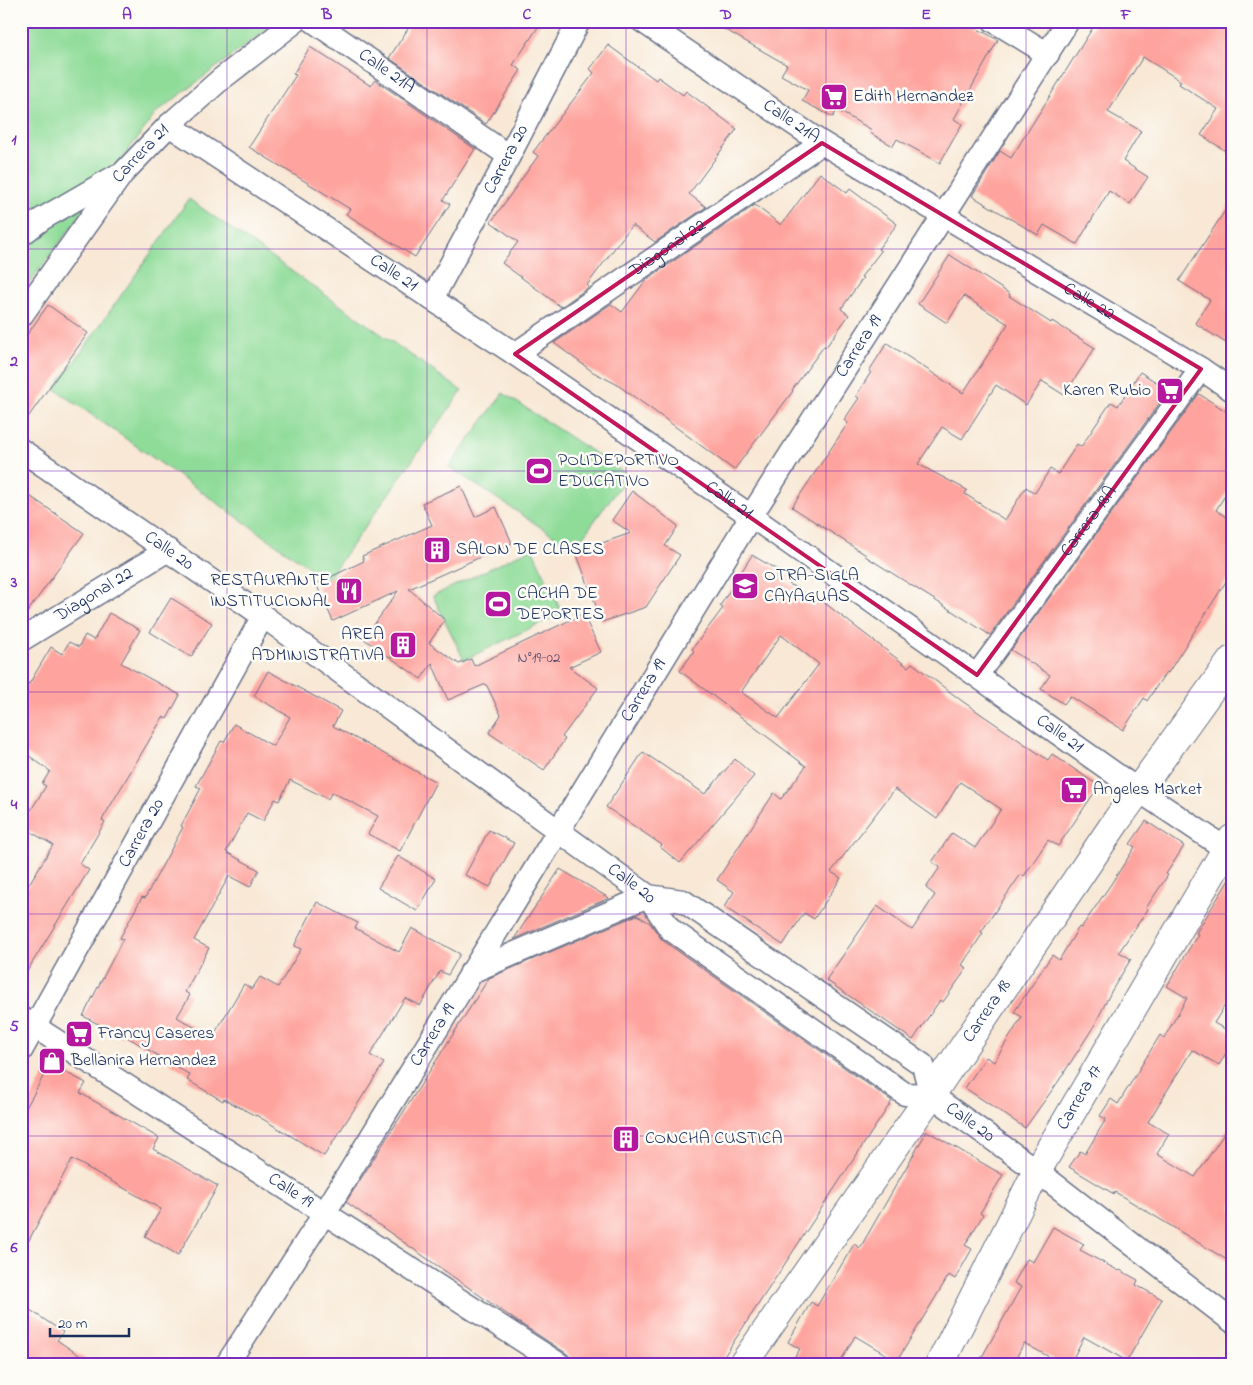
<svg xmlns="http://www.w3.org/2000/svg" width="1253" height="1385" viewBox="0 0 1253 1385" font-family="'Indie Flower',sans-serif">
  <rect width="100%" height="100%" fill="#fdfcf7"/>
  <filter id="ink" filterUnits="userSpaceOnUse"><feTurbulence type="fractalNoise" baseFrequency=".02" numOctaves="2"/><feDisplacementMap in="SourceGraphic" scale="10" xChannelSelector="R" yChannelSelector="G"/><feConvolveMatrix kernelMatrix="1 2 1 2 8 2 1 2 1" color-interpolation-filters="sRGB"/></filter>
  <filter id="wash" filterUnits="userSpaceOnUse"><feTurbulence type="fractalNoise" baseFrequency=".0096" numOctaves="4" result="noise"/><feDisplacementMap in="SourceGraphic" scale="20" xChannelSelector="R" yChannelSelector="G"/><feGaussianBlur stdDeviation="1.12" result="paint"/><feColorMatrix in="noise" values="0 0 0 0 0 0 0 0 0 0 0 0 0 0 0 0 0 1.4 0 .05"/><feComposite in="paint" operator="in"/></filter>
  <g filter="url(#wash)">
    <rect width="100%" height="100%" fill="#f8e8d5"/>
    <path fill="#8fdc99" stroke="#55867c" d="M21 21H278L157 112 21 295Z
      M189 199 462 391 327 580 55 389Z
      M503 393 628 475 574 549 449 467Z
      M532 548 562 613 464 660 433 596Z"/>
    <g id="blocks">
      <path fill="#fea39d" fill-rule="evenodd" d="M413 21H542L513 65 521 70 486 124 389 58Z
        M710 21H963L998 40 954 119 962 124 940 163 897 139 893 146 870 133 872 130 837 110 833 117 802 101 808 90 781 75 787 65Z
        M1097 21H1232V155L1201 135 1218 109 1179 84 1181 81 1143 57 1108 112 1141 131 1123 161 1148 177 1130 204 1109 191 1077 244 1044 225 1038 235 972 196 1000 151 1011 158Z
        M608 45 656 80 658 77 683 95 686 91 737 129 689 194 706 207 655 242 632 225 587 285 589 287 561 307 502 263 518 242 491 222 538 156 533 152 594 73 590 69Z
        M310 47 371 86 375 80 475 149 443 200 450 204 415 257 346 214 350 209 249 147 296 75 293 74Z
        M820 173 847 193 850 189 897 224 878 249 881 251 861 277 863 278 841 309 849 315 826 347 824 346 792 390 793 391 734 470 650 408 616 384 593 372 554 343 611 304 622 312 646 280 755 205 781 225Z
        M1232 200V347L1195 323 1210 300 1179 281Z
        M950 255 1010 294 1009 296 1051 323 1052 321 1095 348 1064 395 1042 381 1026 405 996 385 962 439 942 427 918 464 967 490 965 494 1005 520 1026 487 1035 493 1050 469 1058 474 1077 444 1081 447 1111 402 1118 406 1140 372 1169 390 990 635 865 556 866 555 792 507 848 423 844 420 859 398 856 396 871 372 869 371 887 343 963 393 1008 324 964 296 947 323 918 304Z
        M48 305 88 333 21 427V343Z
        M1199 394 1232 415V484L1216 510 1232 521V572L1168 673 1166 672 1147 701 1144 698 1123 730 1070 696 1064 704 1041 689 1050 675 1011 650Z
        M461 486 475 517 496 507 512 543 409 589 445 620 429 643 459 664 471 659 474 666 583 614 601 652 569 667 598 688 562 737 565 739 544 770 489 733 501 715 486 684 448 700 432 663 421 679 364 639 398 591 333 621 316 584 364 561 362 556 432 525 422 503Z
        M21 490 84 533 21 621Z
        M632 491 678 526 665 546 680 555 646 607 602 622 576 552 631 533 612 520Z
        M752 555 789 577 786 582 820 603 822 601 908 667 912 663 962 701 1048 760 1052 754 1099 786 1058 846 1048 840 1024 876 1021 874 981 932 983 933 962 965 967 968 943 1002 940 1000 913 1040 826 980 877 906 912 930 935 895 926 888 940 867 932 862 952 833 975 848 1001 809 960 782 937 819 895 789 831 872 841 878 814 919 804 913 783 945 724 907 734 892 717 880 774 793 781 799 806 766 680 671 694 651 692 649 723 608 720 606ZM781 635 819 664 778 718 741 692Z
        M171 598 212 623 191 657 150 632Z
        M109 613 140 630 121 663 180 695 167 719 163 717 102 820 105 822 80 864 89 870 21 981V897L53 845 21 826 46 786 42 784 50 771 21 750V679L29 684 51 647 62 654 69 642 79 647 85 635 94 640Z
        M268 671 341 711 333 726 436 782 400 851 368 834 378 816 332 792 328 799 290 780 279 801 275 799 263 821 247 813 226 852 259 870 250 887 229 876 194 940 209 948 185 992 190 995 177 1017 212 1038 244 984 252 989 260 977 278 987 301 949 294 946 317 902 358 923 355 928 399 952 412 928 460 954 448 975 440 971 420 1006 405 998 370 1055 384 1063 324 1156 256 1115V1116L224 1099 223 1101 187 1080 190 1075 124 1035 123 1037 83 1016 123 939 120 938 142 897 145 898 183 827 181 826 201 788 196 786 221 741 224 742 234 724 273 746 290 717 254 696Z
        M643 752 705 794 735 759 754 776 680 863 660 847 662 845 606 807Z
        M1146 821 1184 846 1166 874 1168 875 1146 908 1148 909 1119 952 1131 959 1112 990 1094 1026 1058 1082 1025 1128 965 1088 986 1057 994 1062 1022 1017 1014 1012 1052 955 1059 960 1079 927 1081 928 1111 884 1135 847 1130 844Z
        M489 830 514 843 490 887 465 875Z
        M398 856 436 879 417 911 378 888Z
        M560 869 609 898 514 939Z
        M1232 875V994L1214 1023 1232 1033V1043L1219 1065 1192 1050 1148 1122 1169 1134 1157 1154 1195 1177 1232 1122V1263L1115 1192 1114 1194 1069 1167 1080 1151 1085 1154 1106 1119 1100 1116 1111 1099 1118 1104 1160 1035 1164 1038 1187 998 1167 986 1198 934 1196 933Z
        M637 915 650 923 662 940 892 1101 719 1364H578L566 1353 518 1322 346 1202 489 978Z
        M50 1064 86 1083 80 1093 159 1138 153 1149 218 1186 178 1255 145 1236 161 1209 72 1159 21 1255V1117Z
        M927 1131 1003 1175 980 1213 983 1215 965 1245 972 1249 955 1279 949 1275 897 1361 855 1336 839 1364H790L800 1349 788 1342 811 1302 817 1306 854 1244 860 1248Z
        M1053 1227 1084 1244 1080 1250 1119 1271 1120 1270 1138 1280 1136 1285 1162 1299 1127 1361 1084 1337 1070 1364H1062L1024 1343 1013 1364H978L1021 1287 1014 1283 1027 1259 1033 1262Z
        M21 1304 63 1332 57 1340 92 1364H21Z"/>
    </g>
  </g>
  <g filter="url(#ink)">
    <use href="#blocks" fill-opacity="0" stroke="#687088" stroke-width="1"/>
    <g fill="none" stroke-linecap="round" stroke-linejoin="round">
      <g stroke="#687088" stroke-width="25">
        <g id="street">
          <path id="s1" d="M313 21 509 156"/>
          <path id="s2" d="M642 21 822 143 1201 369 1232 390"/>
          <path d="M994 21 1048 54"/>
          <path id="s3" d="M169 125 515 354 751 516 1138 790 1232 853"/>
          <path d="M21 235 42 219 116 176"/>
          <path id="s4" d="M432 299 509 156 579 21"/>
          <path id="s5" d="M21 316 122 174 169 125 220 80 296 21"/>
          <path id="s6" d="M515 354 822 143"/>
          <path id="s7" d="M21 450 263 616 648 896 670 929 905 1094 931 1095 1037 1171 1232 1321"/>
          <path id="s8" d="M21 640 168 550"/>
          <path id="s9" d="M977 675 1201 369"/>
          <path d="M471 972 648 896 683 901 923 1065 931 1095"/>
          <path id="s10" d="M21 1018 559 1364"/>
          <path id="s11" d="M21 1051 263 616"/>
          <path id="s12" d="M227 1364 324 1214 751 516 1068 21"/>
        </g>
      </g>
      <g stroke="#687088" stroke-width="30">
        <g id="secondary">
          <path id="s13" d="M743 1364 931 1095 1117 820 1232 660"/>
          <path id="s14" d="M940 1364 1037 1171 1232 839"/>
        </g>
      </g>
      <use href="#street" stroke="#fff" stroke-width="22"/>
      <use href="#secondary" stroke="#fff" stroke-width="28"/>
    </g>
  </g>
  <path fill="none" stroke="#c2185b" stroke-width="4" stroke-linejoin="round" d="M822 143 1201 369 977 675 515 354Z"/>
  <path fill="none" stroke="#7b2cbf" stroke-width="1" stroke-opacity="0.55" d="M227 21V1364M427 21V1364M626 21V1364M826 21V1364M1026 21V1364M21 249H1232M21 471H1232M21 692H1232M21 914H1232M21 1136H1232"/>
  <defs>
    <g id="supermarket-square" transform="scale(1.4375)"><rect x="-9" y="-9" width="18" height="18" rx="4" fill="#b5179e" stroke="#fdfcf7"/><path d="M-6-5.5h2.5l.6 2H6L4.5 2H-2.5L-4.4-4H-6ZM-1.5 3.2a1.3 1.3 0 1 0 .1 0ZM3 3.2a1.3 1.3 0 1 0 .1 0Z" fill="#fff"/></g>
    <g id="stadium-square" transform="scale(1.4375)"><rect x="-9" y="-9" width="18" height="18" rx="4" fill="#b5179e" stroke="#fdfcf7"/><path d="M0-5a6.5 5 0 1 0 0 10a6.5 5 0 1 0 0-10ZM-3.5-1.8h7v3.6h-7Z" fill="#fff"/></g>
    <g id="building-square" transform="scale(1.4375)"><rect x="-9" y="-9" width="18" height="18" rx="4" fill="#b5179e" stroke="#fdfcf7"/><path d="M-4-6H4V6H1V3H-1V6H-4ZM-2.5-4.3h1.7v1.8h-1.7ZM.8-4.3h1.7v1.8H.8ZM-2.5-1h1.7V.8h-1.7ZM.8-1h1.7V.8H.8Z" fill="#fff"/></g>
    <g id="school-square" transform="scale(1.4375)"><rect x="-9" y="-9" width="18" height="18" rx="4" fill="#b5179e" stroke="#fdfcf7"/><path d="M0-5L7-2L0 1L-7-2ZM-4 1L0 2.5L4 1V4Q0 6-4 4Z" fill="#fff"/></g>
    <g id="restaurant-square" transform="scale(1.4375)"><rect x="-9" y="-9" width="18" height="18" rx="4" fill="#b5179e" stroke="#fdfcf7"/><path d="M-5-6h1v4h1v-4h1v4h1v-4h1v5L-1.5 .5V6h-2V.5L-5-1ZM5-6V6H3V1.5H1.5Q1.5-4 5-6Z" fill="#fff"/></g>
    <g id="shop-square" transform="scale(1.4375)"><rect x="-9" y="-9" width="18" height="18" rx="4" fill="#b5179e" stroke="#fdfcf7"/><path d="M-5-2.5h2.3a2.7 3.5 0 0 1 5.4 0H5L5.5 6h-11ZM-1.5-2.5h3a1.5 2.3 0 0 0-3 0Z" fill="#fff"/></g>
  </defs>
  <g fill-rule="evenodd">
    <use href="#supermarket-square" x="834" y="97"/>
    <use href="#supermarket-square" x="1170" y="391"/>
    <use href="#stadium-square" x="539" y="471"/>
    <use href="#building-square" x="437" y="550"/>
    <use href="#school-square" x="745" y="586"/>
    <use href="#restaurant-square" x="349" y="591"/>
    <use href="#stadium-square" x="498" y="604"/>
    <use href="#building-square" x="403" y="645"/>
    <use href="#supermarket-square" x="1074" y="790"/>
    <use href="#supermarket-square" x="79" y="1034"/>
    <use href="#shop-square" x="52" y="1061"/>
    <use href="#building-square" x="626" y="1139"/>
  </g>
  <g text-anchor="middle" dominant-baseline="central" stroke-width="5" stroke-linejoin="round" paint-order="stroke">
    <g font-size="15" fill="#544c6e">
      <text x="539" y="658">N°19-02</text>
    </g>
    <g font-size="18" fill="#1b2f5e" stroke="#fdfcf7">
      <text stroke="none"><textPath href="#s1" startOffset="89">Calle 21A</textPath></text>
      <text stroke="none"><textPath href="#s2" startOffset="180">Calle 21A</textPath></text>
      <text stroke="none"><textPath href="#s5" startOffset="202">Carrera 21</textPath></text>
      <text stroke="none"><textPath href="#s4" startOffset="158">Carrera 20</textPath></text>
      <text stroke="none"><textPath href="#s6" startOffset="186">Diagonal 22</textPath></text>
      <text stroke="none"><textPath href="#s3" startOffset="269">Calle 21</textPath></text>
      <text stroke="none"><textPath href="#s2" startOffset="528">Calle 22</textPath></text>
      <text stroke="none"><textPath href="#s12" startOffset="1198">Carrera 19</textPath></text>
      <text stroke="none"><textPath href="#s3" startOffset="674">Calle 21</textPath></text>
      <text stroke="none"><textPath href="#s9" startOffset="190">Carrera 18A</textPath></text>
      <text stroke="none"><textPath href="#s7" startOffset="179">Calle 20</textPath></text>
      <text stroke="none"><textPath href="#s8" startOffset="86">Diagonal 22</textPath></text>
      <text stroke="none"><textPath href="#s12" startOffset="792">Carrera 19</textPath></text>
      <text stroke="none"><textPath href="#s3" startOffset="1079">Calle 21</textPath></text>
      <text stroke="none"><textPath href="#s11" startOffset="249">Carrera 20</textPath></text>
      <text stroke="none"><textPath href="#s7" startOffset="749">Calle 20</textPath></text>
      <text stroke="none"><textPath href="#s13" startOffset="429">Carrera 18</textPath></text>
      <text stroke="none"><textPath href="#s12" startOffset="388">Carrera 19</textPath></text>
      <text stroke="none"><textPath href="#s14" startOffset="301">Carrera 17</textPath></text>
      <text stroke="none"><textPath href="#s7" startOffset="1170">Calle 20</textPath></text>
      <text stroke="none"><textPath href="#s10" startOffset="320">Calle 19</textPath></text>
    </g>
    <g font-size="18" fill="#1b2f5e" stroke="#fdfcf7" text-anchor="start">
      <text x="853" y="97">Edith Hernandez</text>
      <text x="1151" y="391" text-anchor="end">Karen Rubio</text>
      <text x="558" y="461">POLIDEPORTIVO<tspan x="558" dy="21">EDUCATIVO</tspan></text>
      <text x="456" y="550">SALON DE CLASES</text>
      <text x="764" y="576">OTRA-SIGLA<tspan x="764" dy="21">CAYAGUAS</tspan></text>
      <text x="330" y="581" text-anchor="end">RESTAURANTE<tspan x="330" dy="21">INSTITUCIONAL</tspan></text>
      <text x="517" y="594">CACHA DE<tspan x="517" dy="21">DEPORTES</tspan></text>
      <text x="384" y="635" text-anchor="end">AREA<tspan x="384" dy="21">ADMINISTRATIVA</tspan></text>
      <text x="1093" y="790">Angeles Market</text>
      <text x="98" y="1034">Francy Caseres</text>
      <text x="71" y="1061">Bellanira Hernandez</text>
      <text x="645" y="1139">CONCHA CUSTICA</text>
    </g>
  </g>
  <rect width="1253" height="1385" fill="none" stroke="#fdfcf7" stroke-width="55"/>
  <path d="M50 1328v8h79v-8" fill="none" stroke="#1b2f5e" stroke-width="2.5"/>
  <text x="58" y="1328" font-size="15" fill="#1b2f5e" stroke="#fdfcf7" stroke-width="4" paint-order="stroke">20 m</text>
  <rect x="28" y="28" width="1198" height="1330" fill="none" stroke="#7b2cbf" stroke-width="2"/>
  <g font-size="16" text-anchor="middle" font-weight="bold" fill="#7b2cbf">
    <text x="127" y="19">A</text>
    <text x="327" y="19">B</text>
    <text x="527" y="19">C</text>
    <text x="726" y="19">D</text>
    <text x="926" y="19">E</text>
    <text x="1126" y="19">F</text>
    <text x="14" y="144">1</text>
    <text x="14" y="366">2</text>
    <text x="14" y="587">3</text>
    <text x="14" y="809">4</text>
    <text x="14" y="1031">5</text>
    <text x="14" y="1252">6</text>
  </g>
</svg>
